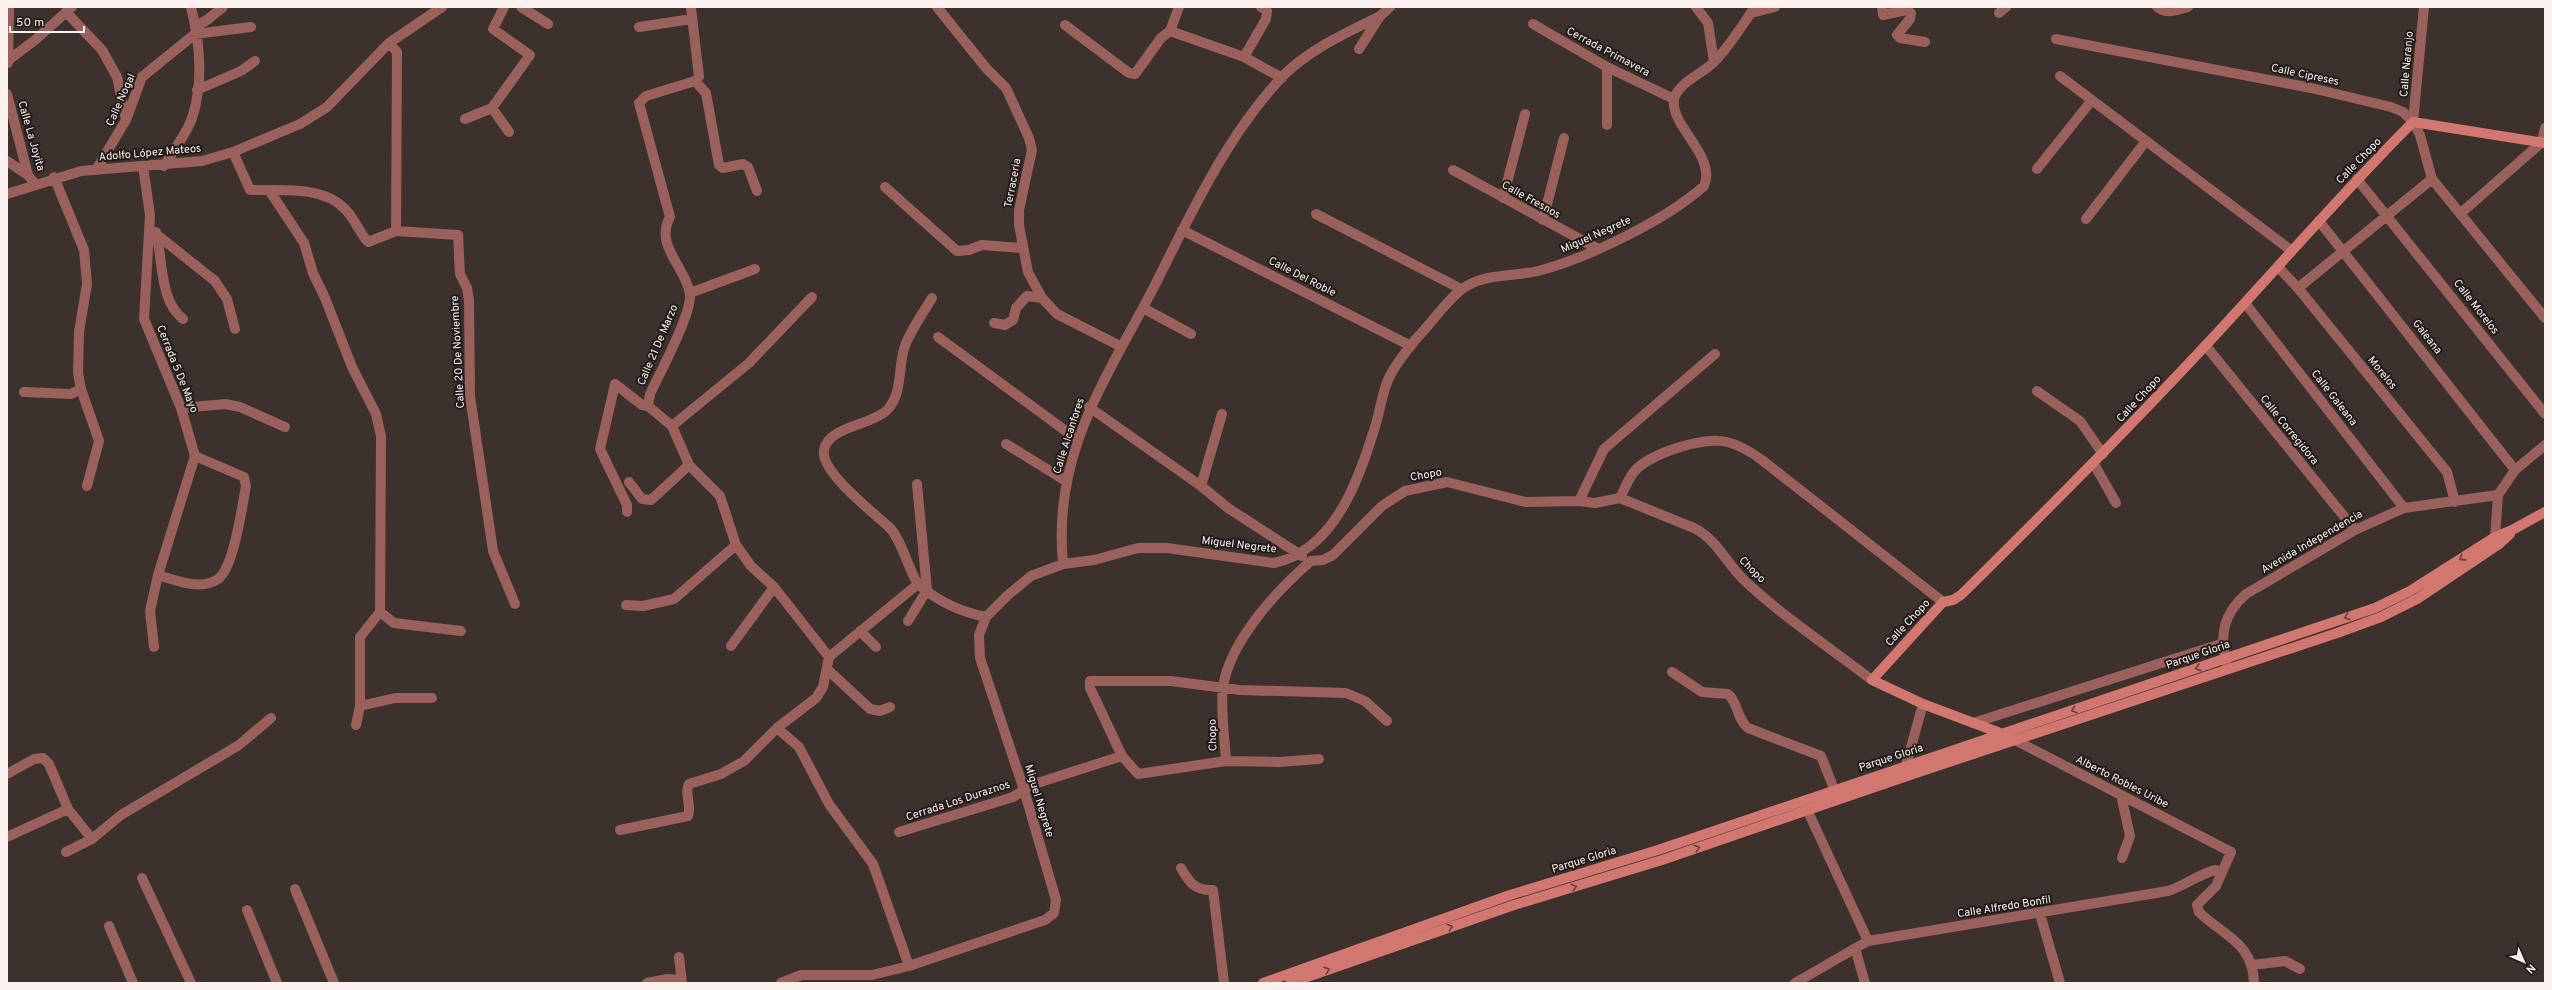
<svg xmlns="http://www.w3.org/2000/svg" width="2552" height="990" viewBox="0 0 2552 990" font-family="Overpass,sans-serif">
  <rect width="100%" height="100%" fill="#3d312d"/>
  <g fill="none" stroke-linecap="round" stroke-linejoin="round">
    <path stroke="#9a605b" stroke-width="10" d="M504 7 493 29 530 55 492 108 509 132
      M521 7 548 24
      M691 7 699 77 695 81 646 96 639 103 670 217C654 246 686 267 690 294 692 313 660 373 650 394L648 406 672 426 689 465 720 496 736 545 751 566 774 587 829 657
      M937 7 986 68 1006 88 1029 138 1032 150 1019 210V225L1028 272 1042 298 1057 314 1120 346
      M1696 7 1708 23 1714 62
      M1882 7 1883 15 1906 10 1911 13 1910 19 1897 35 1900 38 1925 42
      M2157 7C2168 15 2176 10 2188 7
      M66 12 102 50 117 77 126 120
      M1751 13 1775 7
      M1999 13 2006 7
      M1533 24 1607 67 1674 99
      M1065 25 1129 73 1135 74 1161 38 1170 31 1179 7
      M196 26 207 20 223 7
      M639 27 692 19
      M1170 31 1244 57 1282 78
      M2056 39 2311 88 2391 107 2403 112 2413 122 2420 135 2432 179 2545 318
      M389 43 397 52 396 231
      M1359 49 1380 16
      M1244 57 1266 19 1267 11 1261 7
      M10 59 35 40 72 7
      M8 63 9 7
      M1607 67V125
      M2060 76 2292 251
      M695 81 706 93 719 165 723 168 743 164 748 167 757 191
      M197 90 241 71 255 61
      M7 94 28 175 35 184
      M465 119 492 108
      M2413 122 2424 7
      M233 152 250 190C280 191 322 185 345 209 355 219 359 232 368 242L396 231 458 235 460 274 467 288 469 300 470 396 493 551 515 604
      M7 161 28 175
      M143 166 150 215 144 319 181 408 195 456 158 575 150 611 154 647
      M164 166C173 151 186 135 192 118 204 82 200 43 191 7
      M2037 169 2092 100
      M96 170 126 120 142 77 195 34 251 27
      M1453 170 1598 249
      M54 177 84 250 87 284 79 332 78 373 81 389 99 441 87 486
      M2357 179 2545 414
      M885 187 957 251 969 250 982 245 1022 248
      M269 190 304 243 313 273 325 298 352 367 376 414 381 436 380 612 360 637V706L356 725
      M7 194 81 171 202 161 233 152 300 124 327 107 389 43 442 7
      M1503 198 1525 114
      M2461 213 2542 142 2545 128
      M1316 214 1461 289
      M2086 219 2146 141
      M1543 220 1564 138
      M2319 221 2515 470
      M1182 230 1411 346
      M156 232C163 259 159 300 183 319
      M156 234 215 281 227 299 235 329
      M2278 267 2298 288 2447 472 2455 502
      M2298 288 2432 179
      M690 293 755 269
      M932 298C923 313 913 327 906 343 897 364 904 391 888 409 874 425 828 426 824 450 820 472 873 512 889 527 902 539 911 578 919 585 939 602 961 612 986 617
      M2245 303 2404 508
      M1143 308 1191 334
      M994 323 1005 325 1013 320 1016 308 1027 296 1042 298
      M938 337 1078 440
      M2206 346 2355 530
      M2037 391 2080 421 2103 454
      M24 392 71 394 81 389
      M1089 407 1201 486 1228 508 1302 556
      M181 408 225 404 240 407 285 427
      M672 426 749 363 812 297
      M1006 444 1066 481
      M2094 464 2116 503
      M629 482 642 499 651 500 689 465
      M1201 486 1222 414
      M2498 495 2495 537 2499 543
      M1620 498C1624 490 1628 480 1633 473 1647 454 1704 436 1727 442 1740 445 1751 452 1762 460L1943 602
      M1579 501 1604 449 1715 354
      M627 512V505L600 449 615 384 642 405 648 406
      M1063 564C1052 451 1108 377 1156 283 1191 213 1228 134 1282 77 1309 49 1345 34 1380 16L1390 7
      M158 575C174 580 201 591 218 579 234 567 242 507 246 486L244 477 195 456
      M626 605 643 606 674 599 736 545
      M380 612 394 623 461 631
      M908 621 927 590 917 484
      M860 631 876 647
      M731 646 774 587
      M2227 665C2219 636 2223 614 2246 594L2355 530 2404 508 2498 495 2515 470 2545 445
      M827 669 870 709 880 711 890 707
      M1672 672 1702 692 1728 694C1739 704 1736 718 1748 728L1821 756 1834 789
      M360 706 395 698H432
      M1973 723 2224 643
      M777 728 799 747 829 804 873 864 909 966
      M2011 738 2231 852 2216 886 2197 905 2199 912C2223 936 2253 942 2254 983
      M1319 759 1279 762 1226 761 1138 774 1122 756 1090 688V681H1171L1240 690 1346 693 1365 701 1387 721
      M1226 761C1225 739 1220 709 1223 687 1230 641 1277 590 1311 561L1323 560 1333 555 1382 506 1405 491 1447 482 1525 502 1579 501 1595 503 1620 498 1694 528C1718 540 1727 565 1746 582 1785 618 1830 648 1872 680
      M1906 765 1923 704
      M7 774 34 759 43 758 49 764 68 809 92 839
      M2121 795 2130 836 2122 858
      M1804 803 1868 941
      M620 830 688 816C692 806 684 793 689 784L721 774 744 761 777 728 816 698 823 687 829 657 918 584
      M899 832 1013 797 1031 785 1122 756
      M7 837 68 809
      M66 852 92 839 121 815 239 745 271 718
      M1181 868C1189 882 1195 891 1213 890L1224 983
      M142 878 191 983
      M295 889 334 983
      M247 910 277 983
      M2040 914 2060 983
      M109 926 133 983
      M1855 948 1865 983
      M679 957 682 983
      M2252 965 2285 961 2300 969
      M647 983 667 979 681 980
      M781 983 801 975H872L909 966 1045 920 1054 913 1056 900 1024 790 980 658 979 635 986 617 1008 595 1031 576 1063 564 1094 560 1138 548H1167L1274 563C1335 550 1359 479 1375 427 1380 411 1382 394 1388 380 1394 366 1407 350 1416 339 1431 324 1445 302 1462 289 1483 273 1513 277 1538 271 1588 258 1666 220 1704 186 1717 156 1670 126 1674 100 1677 83 1702 74 1713 63 1728 49 1743 24 1755 7
      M1795 983 1868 941 2168 891C2185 886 2200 873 2216 870L2221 873"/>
    <path stroke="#d27770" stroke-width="10" d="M2003 734 1923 704 1872 680 1943 602 1953 600 1961 595C2044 513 2126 431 2205 346 2275 271 2341 194 2413 122L2545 143
      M1263 983 1510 895 1658 850 2375 608 2410 591 2495 537 2514 529 2545 512
      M1290 983 1514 905 1662 860 1916 773 2337 633 2381 617 2417 599 2499 544 2510 534"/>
  </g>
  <defs><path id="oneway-chevron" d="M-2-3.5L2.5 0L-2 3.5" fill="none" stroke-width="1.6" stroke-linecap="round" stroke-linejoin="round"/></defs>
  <g stroke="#67403b">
    <use href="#oneway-chevron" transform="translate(2462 558) rotate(147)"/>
    <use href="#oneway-chevron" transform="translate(2347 617) rotate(160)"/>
    <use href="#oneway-chevron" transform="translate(2198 668) rotate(161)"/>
    <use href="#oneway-chevron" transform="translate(2074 710) rotate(161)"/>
    <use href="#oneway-chevron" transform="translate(1697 848) rotate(-19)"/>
    <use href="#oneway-chevron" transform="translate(1574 887) rotate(-17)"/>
    <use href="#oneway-chevron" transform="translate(1450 927) rotate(-19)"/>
    <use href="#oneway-chevron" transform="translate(1327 970) rotate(-19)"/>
  </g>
  <g text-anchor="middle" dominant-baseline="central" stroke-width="4" stroke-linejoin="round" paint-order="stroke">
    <g font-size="11" fill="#fbf2ef" stroke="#201b18">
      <text transform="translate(1608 52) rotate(28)">Cerrada Primavera</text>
      <text transform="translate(2407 64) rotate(-85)">Calle Naranjo</text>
      <text transform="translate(2305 75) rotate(12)">Calle Cipreses</text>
      <text transform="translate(121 100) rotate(-66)">Calle Nogal</text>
      <text transform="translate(31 136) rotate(74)">Calle La Joyita</text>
      <text transform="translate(150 153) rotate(-5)">Adolfo López Mateos</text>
      <text transform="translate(2359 161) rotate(-46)">Calle Chopo</text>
      <text transform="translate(1013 183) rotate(-79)">Terraceria</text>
      <text transform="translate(1531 200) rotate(29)">Calle Fresnos</text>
      <text transform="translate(1596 235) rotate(-24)">Miguel Negrete</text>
      <text transform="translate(1302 277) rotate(27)">Calle Del Roble</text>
      <text transform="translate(2476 307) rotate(52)">Calle Morelos</text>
      <text transform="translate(2427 337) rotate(52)">Galeana</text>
      <text transform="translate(658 345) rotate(-67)">Calle 21 De Marzo</text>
      <text transform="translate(458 352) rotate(-93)">Calle 20 De Noviembre</text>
      <text transform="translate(177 369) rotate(68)">Cerrada 5 De Mayo</text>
      <text transform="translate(2382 373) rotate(51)">Morelos</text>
      <text transform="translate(2334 398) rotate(52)">Calle Galeana</text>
      <text transform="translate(2139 399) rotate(-47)">Calle Chopo</text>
      <text transform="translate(2289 430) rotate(51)">Calle Corregidora</text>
      <text transform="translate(1069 436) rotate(-72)">Calle Alcanfores</text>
      <text transform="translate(1426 475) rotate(-10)">Chopo</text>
      <text transform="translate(2312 542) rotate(-30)">Avenida Independencia</text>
      <text transform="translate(1239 545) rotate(7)">Miguel Negrete</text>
      <text transform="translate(1752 570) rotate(45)">Chopo</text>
      <text transform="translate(1908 623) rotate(-47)">Calle Chopo</text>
      <text transform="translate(2198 655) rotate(-19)">Parque Gloria</text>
      <text transform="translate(1213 735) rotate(-92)">Chopo</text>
      <text transform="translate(1891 758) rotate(-18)">Parque Gloria</text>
      <text transform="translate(2122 782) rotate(27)">Alberto Robles Uribe</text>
      <text transform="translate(958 801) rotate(-18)">Cerrada Los Duraznos</text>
      <text transform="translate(1039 801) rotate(73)">Miguel Negrete</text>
      <text transform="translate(1584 860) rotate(-17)">Parque Gloria</text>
      <text transform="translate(2004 907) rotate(-9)">Calle Alfredo Bonfil</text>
    </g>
  </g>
  <rect width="2552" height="990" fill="none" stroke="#fbf2ef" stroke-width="16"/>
  <g transform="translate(2524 962) rotate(135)" stroke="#201b18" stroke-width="3" paint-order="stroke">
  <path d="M0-3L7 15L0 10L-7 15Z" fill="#fbf2ef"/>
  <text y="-6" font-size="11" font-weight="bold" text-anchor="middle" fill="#fbf2ef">N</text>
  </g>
  <path d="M10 26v6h74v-6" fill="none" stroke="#fbf2ef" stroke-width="2"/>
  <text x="16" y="26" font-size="12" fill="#fbf2ef" stroke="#201b18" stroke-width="3" paint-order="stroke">50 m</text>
</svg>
